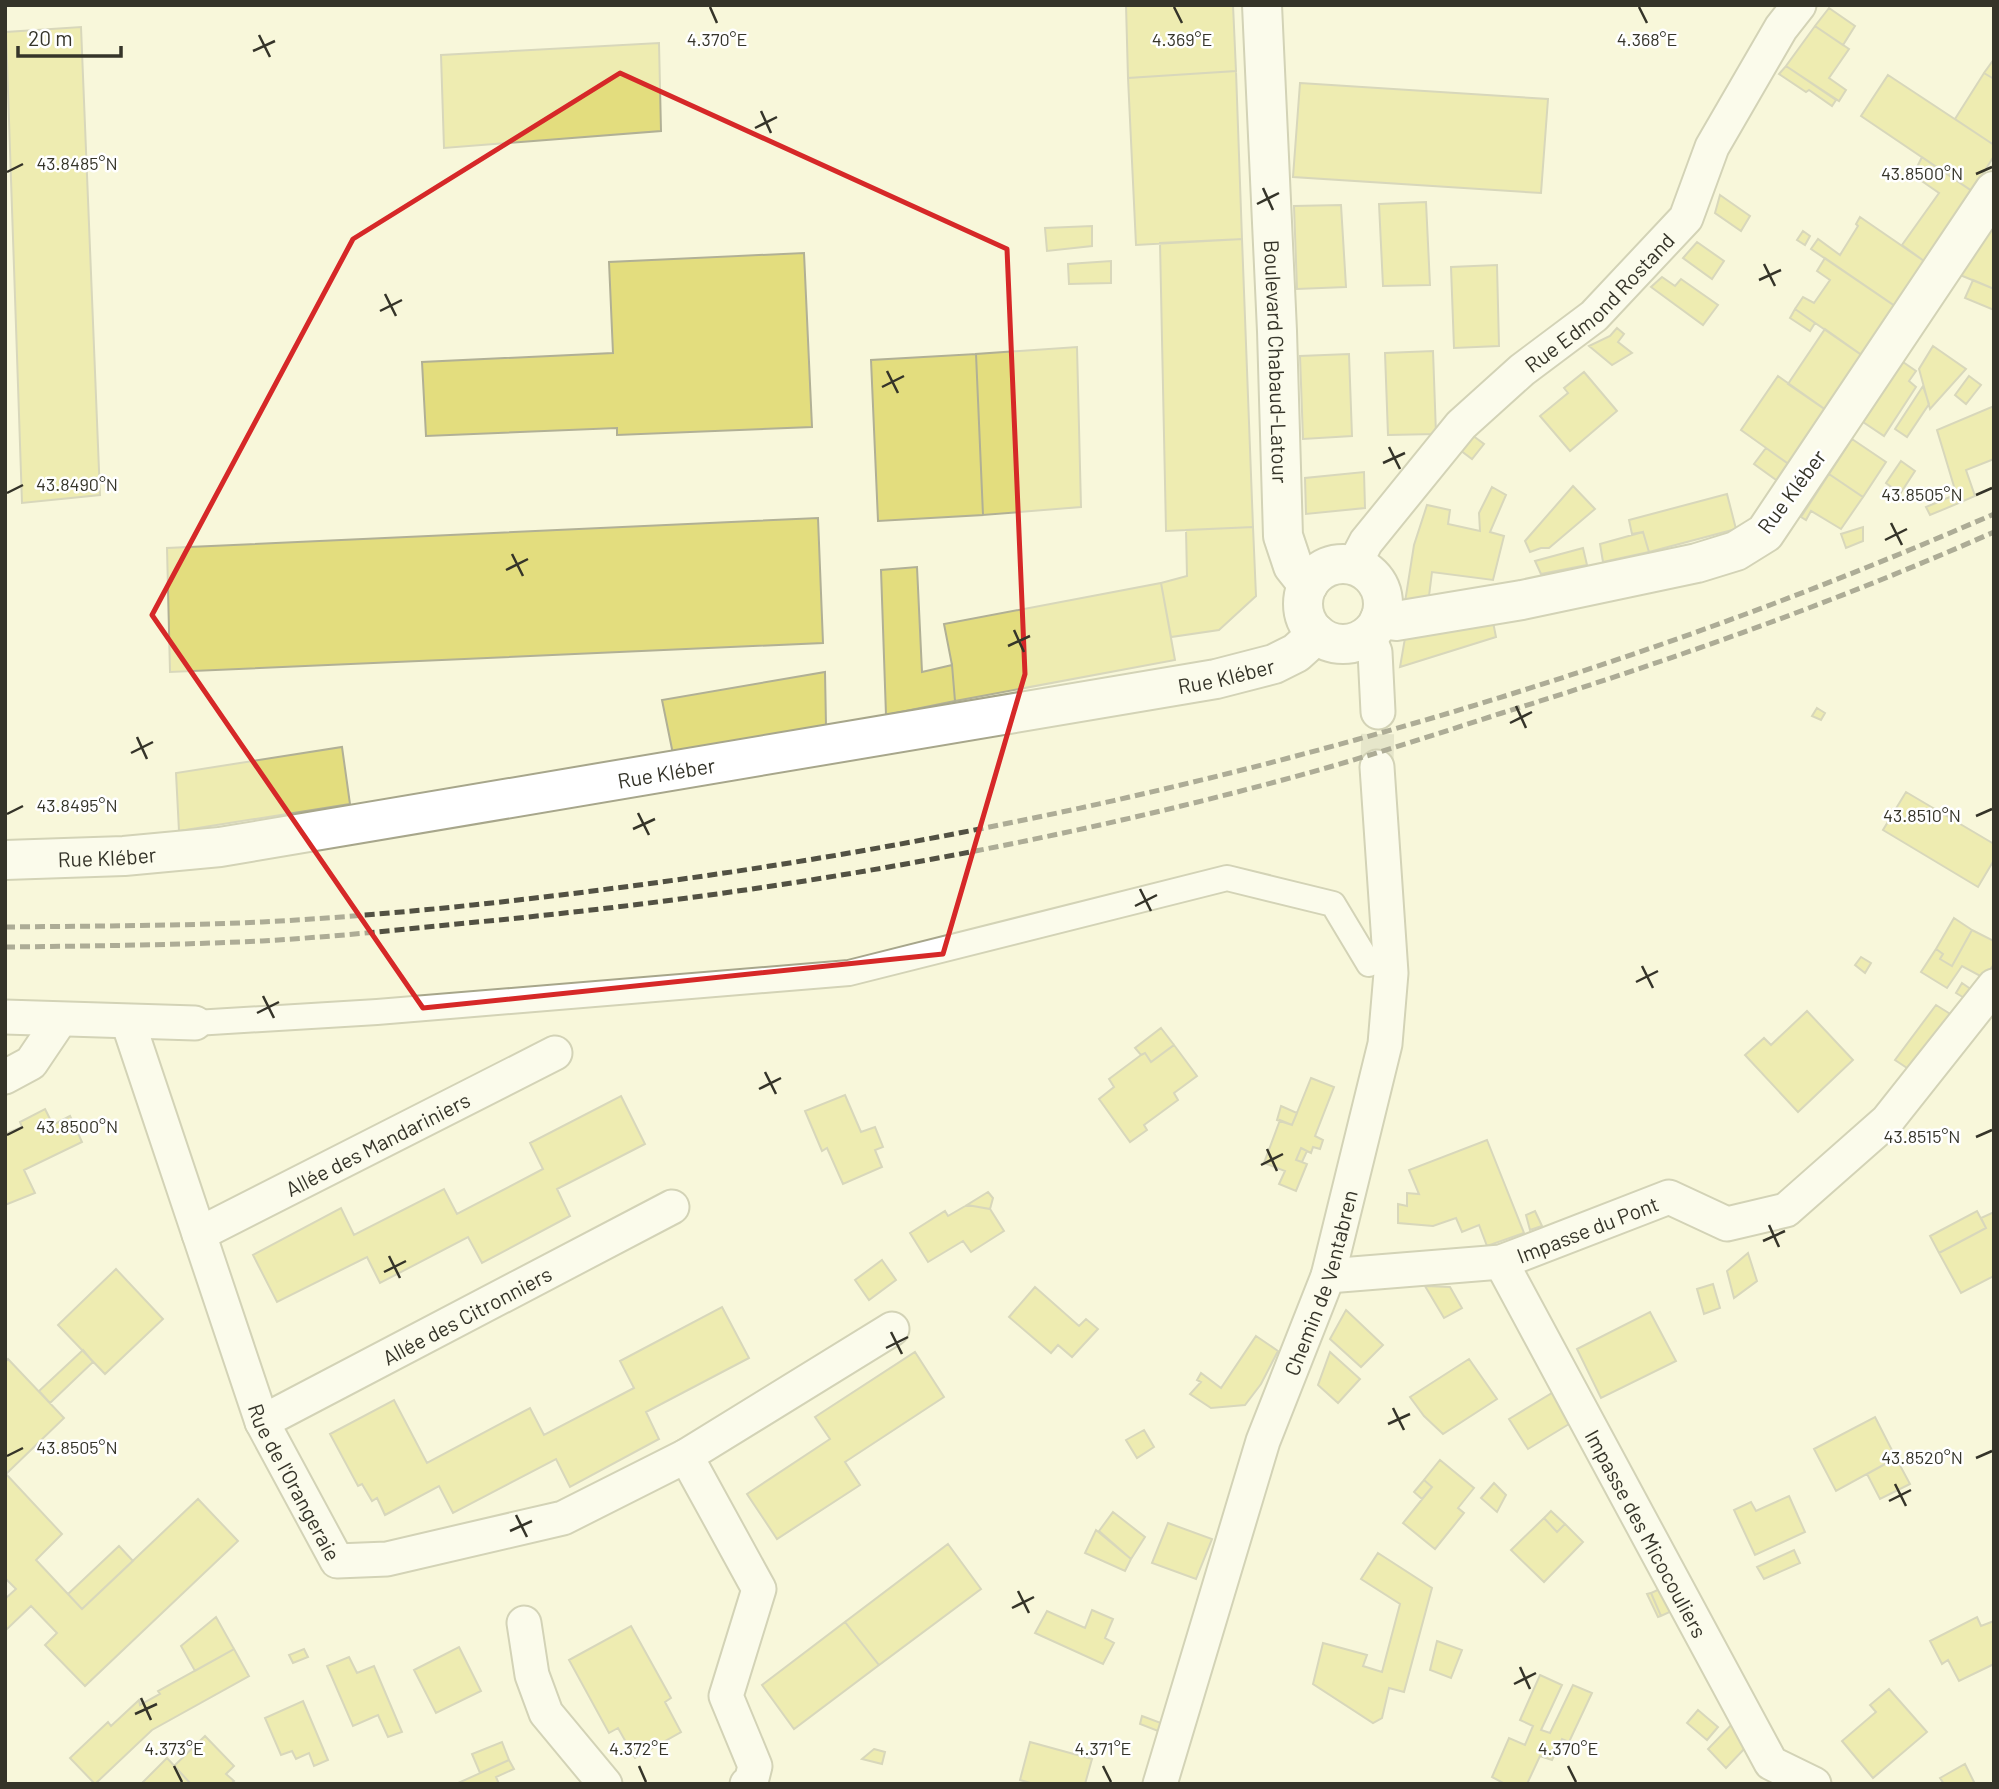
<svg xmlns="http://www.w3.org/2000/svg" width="1999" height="1789" viewBox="0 0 1999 1789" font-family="Barlow,sans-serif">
  <rect width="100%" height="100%" fill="#f8f7da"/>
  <path fill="#e3dd7e" stroke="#b1b095" stroke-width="2" d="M1126 5H1233L1236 71 1128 78Z
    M1829 8 1855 26 1843 45 1815 26Z
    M1815 26 1849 49 1829 78 1846 90 1839 101 1786 66Z
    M81 27 100 495 22 503 6 32Z
    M659 43 661 131 444 148 441 55Z
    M1994 59V79L1984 73Z
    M1786 66 1836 100 1832 106 1809 90 1806 92 1779 74Z
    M1236 71 1242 239 1136 245 1128 78Z
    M1984 73 1994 79V145L1955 119Z
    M1888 75 1994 145V156L1972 191 1861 116Z
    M1300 83 1548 99 1541 193 1293 177Z
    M1922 157 1972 191 1924 261 1902 245 1939 193 1913 175Z
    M1720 195 1750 216 1741 231 1715 213Z
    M1426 202 1430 285 1383 286 1379 204Z
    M1341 205 1346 287 1297 289 1294 206Z
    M1860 217 1924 261 1895 306 1811 249 1818 239 1840 255 1858 226 1856 224Z
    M1994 223V289L1960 275Z
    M1092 226V246L1047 251 1045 228Z
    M1803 231 1810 236 1805 245 1797 240Z
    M1242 239 1253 527 1166 531 1160 243Z
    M1697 242 1724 261 1712 279 1683 258Z
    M804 253 812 427 617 435V428L426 436 422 362 613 353 609 262Z
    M1825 258 1895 306 1863 356 1795 309 1803 297 1814 303 1830 280 1817 271Z
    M1111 261V283L1069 284 1068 264Z
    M1497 265 1499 346 1454 348 1451 267Z
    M1662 277 1675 286 1681 279 1718 305 1703 325 1651 287Z
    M1973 280 1994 289V310L1965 298Z
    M1795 309 1815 323 1810 331 1790 318Z
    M1617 328 1624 334 1618 342 1632 353 1612 365 1589 346 1610 336Z
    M1825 329 1863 356 1826 410 1788 384Z
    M1933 346 1966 369 1930 409 1919 369Z
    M1077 347 1081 507 983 515 976 354Z
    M1433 351 1436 434 1388 435 1385 353Z
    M976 354 983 515 878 521 871 360Z
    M1349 354 1352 436 1303 439 1300 356Z
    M1903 362 1916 371 1909 381 1916 387 1884 436 1863 422Z
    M1584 372 1617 411 1570 451 1540 416 1568 393 1564 388Z
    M1778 376 1826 410 1790 465 1741 430Z
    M1969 376 1981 385 1966 404 1955 395Z
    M1923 386 1929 404 1907 437 1895 429Z
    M1994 406V459L1966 470 1975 496 1959 503 1937 430Z
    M1472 435 1484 444 1472 459 1460 450Z
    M1852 439 1886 462 1863 497 1829 474Z
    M1766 448 1790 465 1779 482 1754 464Z
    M1901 461 1915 471 1896 500 1890 495 1894 489 1886 483Z
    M1364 472 1365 508 1306 514 1305 478Z
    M1829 474 1863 497 1841 529 1811 511 1806 520 1801 517Z
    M1573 486 1595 509 1549 548H1541L1530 552 1525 541Z
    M1492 487 1506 495 1490 532 1504 536 1493 580 1432 572 1429 596 1405 602 1414 545 1427 505 1450 510 1448 524 1480 531 1479 513Z
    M1727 494 1736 529 1649 552 1643 532 1632 534 1629 520Z
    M1957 494 1959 503 1930 515 1926 507Z
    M818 518 823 643 170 672 167 548Z
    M1253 527 1256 596 1219 630 1171 637 1161 583 1187 576 1186 530Z
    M1863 527V541L1846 548 1841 534Z
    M1643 532 1649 552 1603 562 1600 544Z
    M1583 548 1587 565 1541 574 1535 561Z
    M917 567 922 672 952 665 955 701 886 715 881 570Z
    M1161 583 1175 660 955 701 952 665 944 624Z
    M1493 622 1496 637 1400 667 1405 638Z
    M825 672 826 726 673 754 662 700Z
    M1817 708 1825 713 1821 720 1812 716Z
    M342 747 350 804 179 831 176 773Z
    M1906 792 1994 844V860L1978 887 1883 830Z
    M1954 918 1972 930 1952 966 1940 959 1943 954 1936 949Z
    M1972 930 1994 941V964L1984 978 1962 966 1947 988 1921 972 1936 949 1943 954 1940 959 1952 966Z
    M1861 957 1871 963 1865 973 1855 965Z
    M1962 983 1972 990 1966 999 1956 993Z
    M1936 1005 1955 1017 1913 1072 1895 1060Z
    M1807 1011 1853 1060 1798 1112 1745 1055 1764 1038 1771 1045Z
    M1161 1028 1174 1045 1151 1062 1145 1053 1141 1055 1135 1048Z
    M1174 1045 1197 1076 1174 1093 1178 1100 1144 1125 1147 1130 1130 1142 1099 1099 1114 1087 1109 1079 1141 1055 1145 1053 1151 1062Z
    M1311 1078 1334 1087 1315 1136 1323 1140 1320 1149 1313 1147 1311 1153 1301 1148 1296 1160 1307 1164 1296 1191 1279 1184 1285 1171 1264 1163 1280 1120 1292 1125Z
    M845 1095 861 1132 875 1127 883 1147 875 1150 882 1167 843 1184 827 1148 822 1151 805 1111Z
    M621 1096 645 1144 557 1189 570 1216 482 1263 468 1237 380 1283 367 1257 277 1302 253 1255 341 1208 354 1235 444 1189 457 1214 543 1169 530 1143Z
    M1281 1106 1297 1113 1292 1125 1277 1120Z
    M45 1109 53 1125 70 1116 82 1142 24 1170 35 1193 5 1205V1134L22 1127 20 1122Z
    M1487 1140 1524 1233 1487 1246 1479 1225 1462 1232 1456 1218 1433 1226 1398 1223V1204L1407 1206V1193L1419 1194 1409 1170Z
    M1301 1148 1307 1151 1302 1162 1296 1160Z
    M988 1192 993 1198 990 1209 967 1205Z
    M967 1205 990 1209 1004 1231 971 1252 963 1241 928 1262 910 1233 945 1211 948 1216Z
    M1535 1211 1542 1226 1530 1230 1526 1215Z
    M1977 1211 1986 1228 1939 1253 1930 1236Z
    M1994 1212V1276L1961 1293 1939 1253 1986 1228 1981 1218Z
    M1748 1253 1757 1281 1734 1298 1727 1271Z
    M882 1260 896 1280 869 1300 855 1280Z
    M116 1269 163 1319 105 1374 58 1325Z
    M1713 1284 1720 1308 1704 1314 1697 1289Z
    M1425 1286 1450 1287 1462 1308 1444 1318Z
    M1035 1287 1079 1326 1086 1319 1098 1329 1072 1357 1058 1345 1051 1353 1009 1317Z
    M722 1307 749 1358 646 1412 659 1439 570 1487 556 1459 453 1513 439 1486 385 1515 377 1498 372 1501 362 1484 358 1486 330 1434 394 1400 427 1463 530 1408 544 1435 634 1388 620 1361Z
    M1346 1310 1383 1345 1361 1367 1330 1339Z
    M1650 1312 1676 1361 1601 1398 1577 1349Z
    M1256 1336 1278 1351 1261 1384 1245 1405 1211 1408 1190 1394 1201 1382 1197 1380 1201 1373 1221 1388Z
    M83 1350 93 1362 50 1403 39 1391Z
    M915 1352 944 1397 845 1462 860 1485 777 1539 747 1494 830 1439 815 1417Z
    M1330 1352 1360 1379 1338 1403 1318 1385Z
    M8 1359 64 1418 6 1474 62 1534 36 1560 82 1609 198 1499 238 1541 85 1686 45 1645 57 1633 31 1606 5 1631V1599L16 1589 5 1578V1362Z
    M1469 1359 1497 1399 1443 1434 1424 1416 1410 1397Z
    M1557 1390 1574 1421 1528 1449 1509 1419Z
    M1875 1417 1896 1458 1836 1491 1814 1449Z
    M1144 1430 1154 1447 1137 1458 1126 1440Z
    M1896 1458 1910 1484 1880 1499 1867 1474Z
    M1440 1460 1474 1488 1458 1508 1464 1513 1435 1549 1403 1523 1432 1487 1424 1480Z
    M1424 1480 1432 1487 1422 1499 1414 1492Z
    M1494 1483 1506 1495 1497 1512 1481 1498Z
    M1789 1496 1805 1532 1755 1555 1734 1510 1751 1502 1756 1511Z
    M1551 1511 1565 1524 1557 1532 1544 1518Z
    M1113 1512 1145 1537 1131 1559 1099 1531Z
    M1544 1518 1557 1532 1565 1524 1583 1542 1544 1582 1511 1550Z
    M1168 1523 1212 1539 1196 1579 1152 1563Z
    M1096 1530 1131 1559 1125 1571 1085 1553Z
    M948 1544 981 1589 879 1665 845 1622Z
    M119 1546 133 1561 82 1609 68 1594Z
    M1794 1550 1800 1563 1764 1579 1757 1567Z
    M1378 1553 1432 1588 1404 1692 1389 1688 1382 1718 1373 1723 1313 1684 1323 1643 1367 1655 1363 1666 1382 1672 1400 1604 1361 1579Z
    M1664 1587 1674 1610 1661 1616 1651 1593Z
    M1651 1593 1661 1616 1658 1617 1647 1594Z
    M1092 1610 1113 1619 1105 1638 1114 1643 1103 1664 1035 1633 1047 1611 1085 1628Z
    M216 1617 234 1649 195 1671 181 1646Z
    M1977 1617 1981 1626 1994 1621V1664L1959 1681 1948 1660 1942 1664 1930 1641Z
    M845 1622 879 1665 794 1729 762 1685Z
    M631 1626 671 1698 665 1702 681 1732 635 1758 618 1728 609 1733 569 1660Z
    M1437 1641 1462 1650 1451 1678 1430 1670Z
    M459 1647 481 1691 436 1713 414 1670Z
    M234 1649 249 1676 152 1730 95 1784 70 1758 108 1722 111 1726 139 1700 140 1705 160 1694 158 1691Z
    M304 1649 308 1657 293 1663 289 1655Z
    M349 1657 357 1673 374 1666 402 1732 388 1737 378 1715 353 1726 327 1666Z
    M1540 1675 1562 1685 1541 1730 1550 1733 1573 1685 1592 1693 1569 1742 1562 1739 1552 1760 1540 1756 1527 1784H1505L1492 1777 1509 1738 1525 1745 1533 1726 1520 1720Z
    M1889 1689 1927 1732 1873 1778 1842 1741 1876 1712 1870 1705Z
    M303 1701 328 1760 314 1766 309 1753 296 1759 292 1751 281 1755 265 1718Z
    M1698 1710 1718 1727 1707 1740 1687 1723Z
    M1142 1716 1161 1723 1158 1731 1140 1724Z
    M1736 1720 1747 1746 1726 1768 1708 1749Z
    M205 1736 234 1766 226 1774 234 1781 231 1784H191L174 1766Z
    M502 1742 509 1760 480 1773 472 1754Z
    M1030 1742 1092 1759 1085 1784H1034L1020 1780Z
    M874 1749 885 1752 882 1764 862 1759Z
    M167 1758 191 1784H141Z
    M509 1760 514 1769 496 1777 499 1784H456Z
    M1965 1764 1975 1784H1944L1940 1778Z"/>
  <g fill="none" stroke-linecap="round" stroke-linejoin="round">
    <path stroke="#d1d0b7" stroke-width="33" stroke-dasharray="33 17" stroke-linecap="butt" d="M1377 767 1378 712"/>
    <g stroke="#a7a68b" stroke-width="28">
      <path id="pedestrian" d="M195 1023 377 1012 849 973 1227 878 1333 904 1369 964"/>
    </g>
    <g stroke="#a7a68b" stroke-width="37">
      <g id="minor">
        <path id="s1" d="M1354 565 1366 542 1461 425 1522 370 1594 316 1686 218 1712 147 1781 28 1799 5"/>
        <path d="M1368 635 1375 652 1378 712"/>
        <path d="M5 1017 195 1023"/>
        <path id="s2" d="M128 1022 262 1422 337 1561 387 1559 563 1518 686 1456 892 1329"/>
        <path d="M5 1077 31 1063 60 1020"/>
        <path id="s3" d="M199 1234 555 1053"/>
        <path id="s4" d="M1501 1262 1771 1763 1814 1784"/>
        <path id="s5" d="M1328 1276 1501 1262 1669 1197 1727 1224 1786 1210 1887 1121 1994 986"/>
        <path id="s6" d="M262 1422 672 1207"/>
        <path d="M686 1456 759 1589 726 1696 755 1766 751 1782 747 1784"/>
        <path d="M524 1623 532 1675 546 1713 605 1784"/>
        <path id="s7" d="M1160 1784 1263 1441 1328 1276 1385 1044 1391 973 1377 767"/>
      </g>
    </g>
    <g stroke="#a7a68b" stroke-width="42">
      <g id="tertiary">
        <path id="s8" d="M1262 5 1277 331 1283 536 1293 566 1308 585"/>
        <circle cx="1343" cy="604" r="40"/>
        <path d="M1380 619 1396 621 1522 600 1697 563 1736 551 1765 533 1994 191"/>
        <path id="s9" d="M5 860 124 856 220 847 1216 679 1274 664 1296 653 1317 634"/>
      </g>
    </g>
    <use href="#pedestrian" stroke="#fff" stroke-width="24"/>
    <use href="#minor" stroke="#fff" stroke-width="33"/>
    <use href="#tertiary" stroke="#fff" stroke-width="38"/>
    <path stroke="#525143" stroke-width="5" stroke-dasharray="10 5" stroke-linecap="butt" d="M5 927C91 926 177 926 262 922 395 915 529 900 661 882 1118 820 1571 699 1994 514
      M5 947C91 946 177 945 262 941 330 937 399 930 467 923 756 896 1046 847 1326 768 1385 751 1443 732 1502 713 1669 661 1834 603 1994 532"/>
  </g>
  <path d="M0 0H1999V1789H0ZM620 73 1007 249 1025 674 943 954 423 1008 152 615 353 239Z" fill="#f8f7da" fill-opacity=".55" fill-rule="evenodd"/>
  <path fill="none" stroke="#d62828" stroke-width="5" stroke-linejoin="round" d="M620 73 1007 249 1025 674 943 954 423 1008 152 615 353 239Z"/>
  <path fill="none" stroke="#353429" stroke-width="2.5" d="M710 7 717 23M1174 7 1182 23M1639 7 1647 23M259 35 270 57M253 51 275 41M761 111 771 133M755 128 777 117M7 172 23 164M1976 174 1992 167M1263 188 1273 210M1257 204 1279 193M1764 264 1775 286M1759 280 1781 270M385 294 396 316M380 311 402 300M887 371 898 393M882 387 904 376M1389 447 1400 469M1383 463 1405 453M7 493 23 485M1976 495 1992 488M1891 523 1902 545M1885 540 1907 529M512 554 523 576M506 570 528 559M1014 630 1024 652M1008 646 1030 636M1516 706 1526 728M1510 723 1532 712M137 737 147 759M131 753 153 742M638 813 649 835M7 814 23 806M1976 816 1992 809M633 829 655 819M1140 889 1151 911M1135 906 1157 895M1642 966 1653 988M1636 982 1658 971M263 996 274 1018M257 1013 279 1002M765 1072 776 1094M759 1089 781 1078M7 1135 23 1127M1976 1137 1992 1130M1267 1149 1277 1171M1261 1165 1283 1154M1769 1225 1779 1247M1763 1241 1785 1231M389 1256 400 1278M384 1272 406 1261M891 1332 902 1354M886 1348 908 1337M1393 1408 1404 1430M1388 1424 1410 1414M7 1456 23 1448M1976 1458 1992 1451M1895 1484 1906 1506M1889 1501 1911 1490M516 1515 527 1537M510 1531 532 1521M1018 1591 1029 1613M1012 1608 1034 1597M1520 1667 1530 1689M1514 1684 1536 1673M141 1698 151 1720M135 1714 157 1704M174 1766 182 1782M639 1766 646 1782M1103 1766 1111 1782M1568 1766 1576 1782"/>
  <g text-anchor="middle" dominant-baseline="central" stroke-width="5" stroke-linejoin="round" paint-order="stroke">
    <g font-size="21" fill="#353429" stroke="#fff">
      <text stroke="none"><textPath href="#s1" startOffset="362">Rue Edmond Rostand</textPath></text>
      <text stroke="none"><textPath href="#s8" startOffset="357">Boulevard Chabaud-Latour</textPath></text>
      <text transform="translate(1791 491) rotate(-53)">Rue Kléber</text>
      <text stroke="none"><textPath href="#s9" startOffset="1236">Rue Kléber</textPath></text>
      <text stroke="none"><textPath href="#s9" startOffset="668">Rue Kléber</textPath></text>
      <text stroke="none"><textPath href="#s9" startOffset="102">Rue Kléber</textPath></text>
      <text stroke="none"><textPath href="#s3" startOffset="200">Allée des Mandariniers</textPath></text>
      <text stroke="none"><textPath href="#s5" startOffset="266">Impasse du Pont</textPath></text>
      <text stroke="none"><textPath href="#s7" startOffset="527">Chemin de Ventabren</textPath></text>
      <text stroke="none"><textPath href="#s6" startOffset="231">Allée des Citronniers</textPath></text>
      <text stroke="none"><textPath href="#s2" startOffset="490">Rue de l'Orangeraie</textPath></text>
      <text stroke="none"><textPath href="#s4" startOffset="308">Impasse des Micocouliers</textPath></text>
    </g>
  </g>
  <g font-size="18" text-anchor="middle" fill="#353429" stroke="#fff" stroke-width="5" stroke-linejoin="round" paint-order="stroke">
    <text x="717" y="46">4.370°E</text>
    <text x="1182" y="46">4.369°E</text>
    <text x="1647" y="46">4.368°E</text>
    <text x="77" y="170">43.8485°N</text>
    <text x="1922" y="180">43.8500°N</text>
    <text x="77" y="491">43.8490°N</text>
    <text x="1922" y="501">43.8505°N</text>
    <text x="77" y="812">43.8495°N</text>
    <text x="1922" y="822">43.8510°N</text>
    <text x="77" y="1133">43.8500°N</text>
    <text x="1922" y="1143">43.8515°N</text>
    <text x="77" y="1454">43.8505°N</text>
    <text x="1922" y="1464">43.8520°N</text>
    <text x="174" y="1755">4.373°E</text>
    <text x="639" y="1755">4.372°E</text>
    <text x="1103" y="1755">4.371°E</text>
    <text x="1568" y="1755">4.370°E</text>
  </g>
  <rect width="1999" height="1789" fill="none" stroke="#353429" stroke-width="14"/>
  <path d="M18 46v10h103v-10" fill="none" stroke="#353429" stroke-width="3.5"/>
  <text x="28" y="46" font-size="21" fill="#353429" stroke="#ffffff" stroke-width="5" paint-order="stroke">20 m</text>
</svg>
